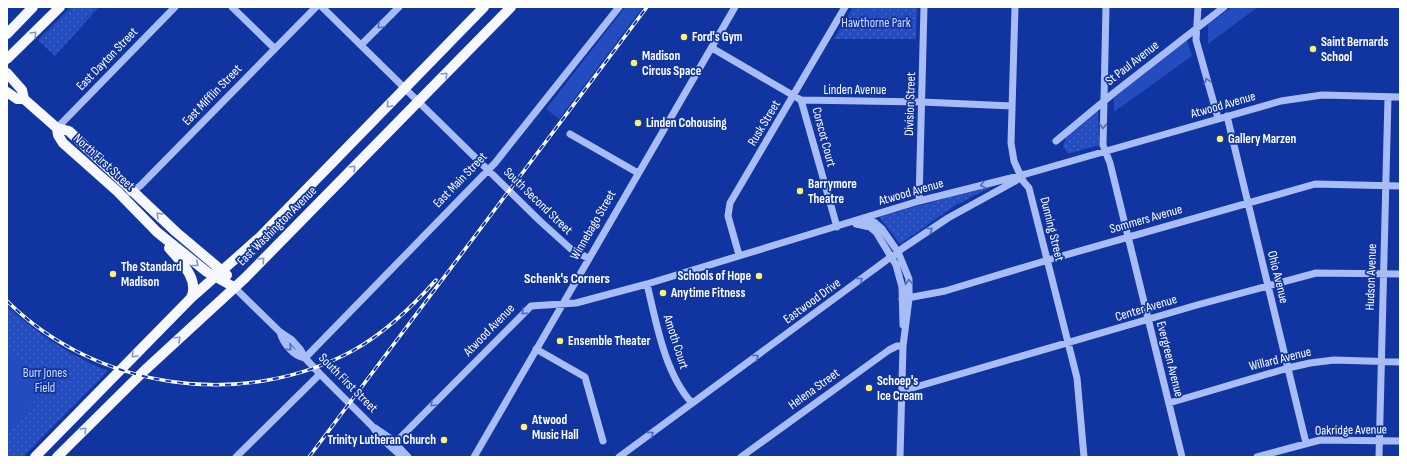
<svg xmlns="http://www.w3.org/2000/svg" width="1407" height="464" viewBox="0 0 1407 464" font-family="'Sofia Sans Condensed',sans-serif">
  <defs>
    <pattern id="park-dots" width="8" height="8" patternUnits="userSpaceOnUse"><rect width="8" height="8" fill="#234cbf"/><path d="M2 2h.1M6 6h.1" fill="none" stroke="#4467c9" stroke-width="1.8" stroke-linecap="round"/></pattern>
  </defs>
  <rect width="100%" height="100%" fill="#1034a0"/>
  <path fill="url(#park-dots)" d="M71 7H99L55 56 38 40Z
    M853 7H917L916 39H834Z
    M1098 110 1099 145 1068 154 1063 146 1068 133Z
    M989 186H993L956 205 900 244 879 217Z
    M7 306C37 333 70 356 108 371L23 457H7Z"/>
  <path fill="#234cbf" d="M625 7H643L559 119 546 109Z
    M1232 7H1258L1208 44V24Z
    M865 8 880 14 875 25 860 19Z
    M1187 40 1192 56 1114 112V98L1131 80Z
    M7 352 48 384 7 436Z"/>
  <g fill="none" stroke-linecap="round" stroke-linejoin="round">
    <path stroke="#a8bdf5" stroke-width="7" d="M232 7 274 48
      M322 7 540 221 572 250 588 258
      M1015 7 1011 143 1014 161 1023 181 1029 188 1077 378 1084 457
      M1106 7 1103 145 1110 163 1182 457
      M1198 7 1196 40 1218 118
      M361 45 399 7
      M712 48 801 100 922 102 1012 106
      M801 100 837 227
      M1227 116 1306 443
      M57 128 175 7
      M570 134 638 173
      M1056 141 1115 92 1224 7
      M130 192 140 186 316 7
      M919 201 924 7
      M863 221 874 222 882 229 898 252 909 279V299L903 346 900 457
      M856 224 870 227 876 232 896 265 902 287 903 325
      M739 255 728 216 730 203 845 7
      M647 284C656 322 665 374 692 403
      M234 287 280 332 292 340 300 349 305 358 320 374 372 426 380 437 402 457
      M902 299 945 291 1048 260 1315 184 1400 186
      M280 332C283 343 293 356 305 358
      M536 349 585 377 603 441
      M305 358 495 163 619 7
      M902 391 1197 305 1316 273 1400 274
      M1169 403 1288 368 1310 363 1334 360 1400 362
      M375 428 391 439 408 457
      M391 447 531 306 576 303 647 284 919 201 1026 174 1281 101 1322 95 1400 97
      M236 457 320 374
      M474 457 735 7
      M619 457 903 248 948 218 1017 180
      M741 457 889 350 897 346H903
      M1257 457 1320 440 1400 441
      M1379 457 1388 97"/>
    <path stroke="#f7f8ff" stroke-width="10" d="M7 34 33 7
      M7 59 60 7
      M7 73 22 90 24 99 57 128
      M7 92 17 99H24
      M57 128 58 135 63 143 117 191 157 232 207 272 234 287
      M57 128 69 131 176 232 227 275
      M169 248C180 261 200 279 191 298
      M35 457 191 298 260 237 484 7
      M57 457 145 370 245 278 511 7"/>
    <g stroke="#fff" stroke-width="3.5">
      <path id="rail" d="M7 301C97 390 243 411 354 350 386 332 412 307 436 280
        M309 457 647 7"/>
    </g>
    <use href="#rail" stroke="#1034a0" stroke-width="2" stroke-dasharray="6" stroke-linecap="butt"/>
  </g>
  <defs><path id="oneway-chevron" d="M-2-3.5L2.5 0L-2 3.5" fill="none" stroke-width="1.6" stroke-linecap="round" stroke-linejoin="round"/></defs>
  <g stroke="#4d6bc2">
    <use href="#oneway-chevron" transform="translate(380 26) rotate(135)"/>
    <use href="#oneway-chevron" transform="translate(1207 81) rotate(-106)"/>
    <use href="#oneway-chevron" transform="translate(1103 126) rotate(92)"/>
    <use href="#oneway-chevron" transform="translate(983 185) rotate(166)"/>
    <use href="#oneway-chevron" transform="translate(930 230) rotate(-34)"/>
    <use href="#oneway-chevron" transform="translate(860 280) rotate(-36)"/>
    <use href="#oneway-chevron" transform="translate(909 282) rotate(-94)"/>
    <use href="#oneway-chevron" transform="translate(524 312) rotate(138)"/>
    <use href="#oneway-chevron" transform="translate(289 348) rotate(43)"/>
    <use href="#oneway-chevron" transform="translate(756 357) rotate(-36)"/>
    <use href="#oneway-chevron" transform="translate(433 404) rotate(135)"/>
    <use href="#oneway-chevron" transform="translate(651 434) rotate(-36)"/>
  </g>
  <g stroke="#8496d0">
    <use href="#oneway-chevron" transform="translate(34 34) rotate(-45)"/>
    <use href="#oneway-chevron" transform="translate(445 75) rotate(-46)"/>
    <use href="#oneway-chevron" transform="translate(389 105) rotate(134)"/>
    <use href="#oneway-chevron" transform="translate(353 168) rotate(-45)"/>
    <use href="#oneway-chevron" transform="translate(159 215) rotate(-136)"/>
    <use href="#oneway-chevron" transform="translate(262 260) rotate(-45)"/>
    <use href="#oneway-chevron" transform="translate(196 264) rotate(39)"/>
    <use href="#oneway-chevron" transform="translate(178 339) rotate(-43)"/>
    <use href="#oneway-chevron" transform="translate(134 355) rotate(135)"/>
    <use href="#oneway-chevron" transform="translate(84 430) rotate(-45)"/>
  </g>
  <g fill="#fff06d" stroke="#1034a0" stroke-width="1.5">
    <circle cx="684" cy="37" r="4"/>
    <circle cx="1313" cy="49" r="4"/>
    <circle cx="634" cy="63" r="4"/>
    <circle cx="638" cy="123" r="4"/>
    <circle cx="1220" cy="139" r="4"/>
    <circle cx="800" cy="191" r="4"/>
    <circle cx="113" cy="274" r="4"/>
    <circle cx="759" cy="276" r="4"/>
    <circle cx="663" cy="293" r="4"/>
    <circle cx="560" cy="341" r="4"/>
    <circle cx="869" cy="388" r="4"/>
    <circle cx="524" cy="427" r="4"/>
    <circle cx="444" cy="440" r="4"/>
  </g>
  <g text-anchor="middle" dominant-baseline="central" stroke-width="3.5" stroke-linejoin="round" paint-order="stroke">
    <g font-size="13" fill="#d1ddfe" stroke="#1034a0">
      <text x="876" y="23">Hawthorne Park</text>
      <text x="45" y="373">Burr Jones<tspan x="45" dy="15">Field</tspan></text>
    </g>
    <g font-size="13" font-weight="bold" fill="#fff" stroke="#1034a0" text-anchor="start">
      <text x="692" y="37">Ford's Gym</text>
      <text x="1321" y="42">Saint Bernards<tspan x="1321" dy="15">School</tspan></text>
      <text x="642" y="56">Madison<tspan x="642" dy="15">Circus Space</tspan></text>
      <text x="646" y="123">Linden Cohousing</text>
      <text x="1228" y="139">Gallery Marzen</text>
      <text x="808" y="184">Barrymore<tspan x="808" dy="15">Theatre</tspan></text>
      <text x="121" y="267">The Standard<tspan x="121" dy="15">Madison</tspan></text>
      <text x="751" y="276" text-anchor="end">Schools of Hope</text>
      <text x="671" y="293">Anytime Fitness</text>
      <text x="568" y="341">Ensemble Theater</text>
      <text x="877" y="381">Schoep's<tspan x="877" dy="15">Ice Cream</tspan></text>
      <text x="532" y="420">Atwood<tspan x="532" dy="15">Music Hall</tspan></text>
      <text x="436" y="440" text-anchor="end">Trinity Lutheran Church</text>
    </g>
    <g font-size="13" fill="#fff" stroke="#1034a0">
      <text transform="translate(107 59) rotate(-46)">East Dayton Street</text>
      <text transform="translate(1132 63) rotate(-38)">St Paul Avenue</text>
      <text x="855" y="90">Linden Avenue</text>
      <text transform="translate(212 95) rotate(-46)">East Mifflin Street</text>
      <text transform="translate(910 104) rotate(-88)">Division Street</text>
      <text transform="translate(1223 105) rotate(-16)">Atwood Avenue</text>
      <text transform="translate(764 123) rotate(-59)">Rusk Street</text>
      <text transform="translate(824 137) rotate(75)">Corscot Court</text>
      <text transform="translate(104 162) rotate(42)">North First Street</text>
      <text transform="translate(460 180) rotate(-46)">East Main Street</text>
      <text transform="translate(911 192) rotate(-16)">Atwood Avenue</text>
      <text transform="translate(538 201) rotate(44)">South Second Street</text>
      <text transform="translate(1146 219) rotate(-16)">Sommers Avenue</text>
      <text transform="translate(593 225) rotate(-60)">Winnebago Street</text>
      <text transform="translate(277 226) rotate(-45)">East Washington Avenue</text>
      <text transform="translate(1052 229) rotate(76)">Dunning Street</text>
      <text transform="translate(1278 277) rotate(76)">Ohio Avenue</text>
      <text transform="translate(1371 277) rotate(-88)">Hudson Avenue</text>
      <text transform="translate(812 301) rotate(-36)">Eastwood Drive</text>
      <text transform="translate(1146 308) rotate(-17)">Center Avenue</text>
      <text transform="translate(489 330) rotate(-46)">Atwood Avenue</text>
      <text transform="translate(676 342) rotate(72)">Amoth Court</text>
      <text transform="translate(1170 359) rotate(76)">Evergreen Avenue</text>
      <text transform="translate(1280 359) rotate(-14)">Willard Avenue</text>
      <text transform="translate(348 383) rotate(45)">South First Street</text>
      <text transform="translate(814 389) rotate(-36)">Helena Street</text>
      <text transform="translate(1351 430) rotate(-1)">Oakridge Avenue</text>
    </g>
    <g font-size="14" font-weight="bold" fill="#fff" stroke="#1034a0">
      <text x="567" y="278">Schenk's Corners</text>
    </g>
  </g>
  <rect width="1407" height="464" fill="none" stroke="#ffffff" stroke-width="16"/>
</svg>
